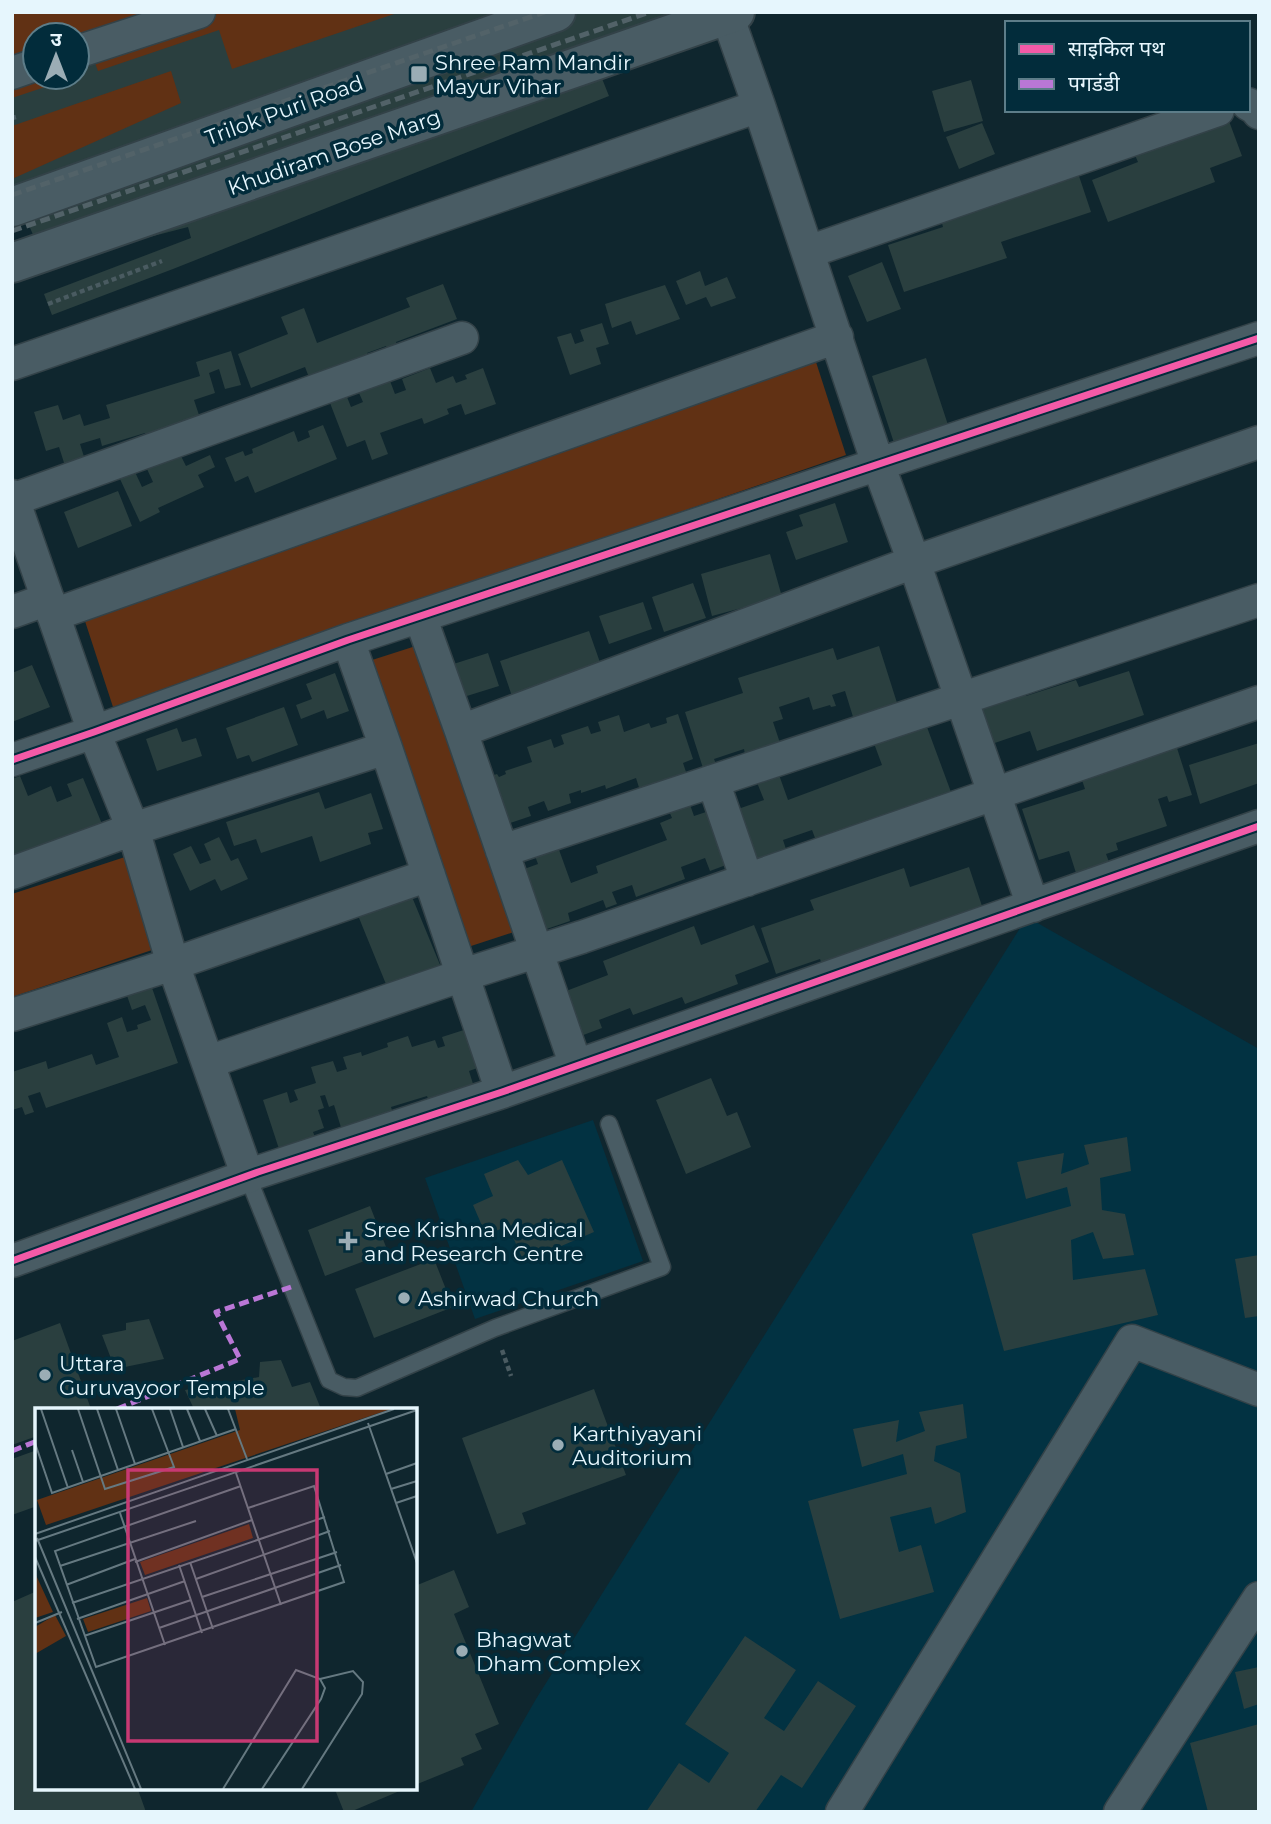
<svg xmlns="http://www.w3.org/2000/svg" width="1271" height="1824" viewBox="0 0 1271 1824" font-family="Montserrat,'Noto Sans Devanagari',sans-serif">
  <rect width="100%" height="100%" fill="#0f262e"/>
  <path fill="#023242" d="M1027 917 1259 1049V1812H471L536 1699Z
    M593 1120 643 1261 475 1319 425 1178Z"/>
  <path fill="#613114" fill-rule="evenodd" d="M12 12H507L12 179ZM35 35H77V77H35Z
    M816 362 846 455 113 707 83 615Z
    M422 644 517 931 465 948 369 661Z
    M128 856 158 948 12 997V894Z"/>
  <path fill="#2a3f3f" d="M400 12H740L601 76 609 96 173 269 52 315 44 294 191 238 188 227 46 264 12 187V179L181 103 171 71 12 126V98L66 80 65 77H77V64L93 58 98 71 219 30 232 69Z
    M971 80 983 121 944 132 932 91Z
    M1229 121 1242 156 1210 168 1215 182 1108 222 1092 180 1138 162 1134 153 1193 135Z
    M982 123 995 154 959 169 946 137Z
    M1075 164 1091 212 1001 242 1007 258 904 292 888 245 943 227 941 220Z
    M882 262 901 309 867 322 848 276Z
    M700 271 705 286 727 277 736 298 711 307 706 297 686 305 676 281Z
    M443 284 457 319 396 342 401 356 392 359 386 346 367 353 372 367 310 380 305 367 251 388 238 354 288 334 281 317 304 308 317 343 410 307 406 298Z
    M665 285 680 319 636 335 631 321 612 328 605 304Z
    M602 323 609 344 596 348 601 364 570 375 557 337 571 333 575 344 584 341 580 330Z
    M231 351 241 385 225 389 219 369 209 373 215 393 194 400 200 418 148 443 145 433 102 446 100 438 80 444 86 463 66 469 59 447 46 451 34 412 58 405 63 420 80 414 84 426 110 418 106 405 200 376 196 362Z
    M926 358 950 431 896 449 872 376Z
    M430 368 436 383 453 376 456 383 467 379 465 375 483 368 496 404 465 415 461 404 447 409 449 414 424 424 422 418 380 433 388 454 372 460 365 440 347 447 330 403 347 397 351 407 363 402 359 393 390 381 395 394 406 390 402 379Z
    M323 425 337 459 255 493 248 476 235 482 225 458 243 451 245 456 253 453 252 449 294 431 298 442 310 437 308 431Z
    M180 454 186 466 210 455 215 467 198 475 204 487 158 508 160 512 140 522 120 479 135 472 142 487 153 482 147 469Z
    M118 491 132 526 78 548 64 512Z
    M835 503 848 542 796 560 786 532 803 526 799 515Z
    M770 554 782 597 712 616 701 574Z
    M693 583 706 618 664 632 652 597Z
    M643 602 652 629 609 644 599 616Z
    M589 631 603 671 514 702 500 661Z
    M879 646 898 706 854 720 845 691 832 695 836 706 831 707 830 705 813 710 809 697 779 707 783 719 773 722 780 743 745 755 744 749 714 759 716 764 703 768 685 712 743 693 738 678 833 648 837 660Z
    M488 653 499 686 454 700 444 667Z
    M32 665 50 707 12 722V673Z
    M1129 671 1144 715 1037 751 1030 731 986 746 972 703 1023 686 1026 696 1076 680 1079 687Z
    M335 673 349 711 327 719 324 710 301 719 296 705 312 699 306 684Z
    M284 707 298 745 252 762 249 755 237 759 226 728Z
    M678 714 693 759 683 763 688 778 641 794 636 778 606 789 605 785 581 793V790L569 794 571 803 548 811 544 801 528 807 531 816 498 827 482 779 497 774 499 777 506 774 505 771 532 762 527 747 551 739 554 748 564 744 561 735 588 726 591 734 601 731 598 722 619 715 624 732 649 723 651 728 667 723 666 718Z
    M924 719 951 792 817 843 812 830 783 840 789 858 760 869 738 809 764 800 756 780 778 772 788 800 882 765 872 738Z
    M177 728 182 742 196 738 202 756 157 771 146 739Z
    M1259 743V783L1200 804 1189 765Z
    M1177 748 1192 795 1169 802 1167 796 1158 799 1167 826 1116 843 1118 850 1106 854 1109 862 1076 873 1069 851 1039 860 1022 809 1085 789 1082 780Z
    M20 776 28 796 51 786 57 802 72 796 67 784 83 778 102 824 12 860V779Z
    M319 792 325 809 371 793 383 829 368 833 371 844 320 862 312 836 261 853 256 839 234 846 226 822Z
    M687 796 694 816 715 809 734 862 710 871 705 858 681 867 685 879 636 897 632 885 612 892 617 904 606 908 603 900 568 913 570 921 535 933 513 873 538 864 535 856 558 847 571 883 598 873 596 866 667 840 660 823 672 818 666 804Z
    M219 837 231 861 238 858 248 879 221 891 215 879 190 891 173 854 191 846 200 864 211 860 204 844Z
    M969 867 983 909 824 970 820 959 776 974 761 928 814 910 810 900 904 868 910 887Z
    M410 892 443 972 390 994 357 913Z
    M754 925 769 962 735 975 738 984 685 1004 682 997 633 1015 630 1008 599 1020 602 1028 570 1040 553 996 608 975 603 961 694 926 701 945Z
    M150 982 178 1063 46 1108 40 1092 28 1096 34 1112 25 1115 22 1107 12 1110V1072L46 1061 48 1069 92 1054 96 1065 119 1057 107 1023 122 1017 127 1032 138 1029 137 1025 151 1020 145 1005 132 1010 125 990Z
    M470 1028 483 1066 469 1071 474 1087 431 1109 427 1096 391 1107 395 1120 344 1137 334 1105 329 1107 325 1095 320 1096 324 1108 318 1110 324 1128 313 1132 315 1137 279 1149 263 1100 287 1092 290 1103 298 1100 294 1090 316 1083 311 1067 333 1061 337 1072 347 1069 343 1057 361 1052 362 1056 388 1047 387 1043 408 1036 412 1047 435 1040 438 1048 445 1046 442 1037Z
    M711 1078 727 1116 737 1112 751 1147 686 1174 656 1100Z
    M1127 1137 1131 1171 1100 1178 1102 1210 1125 1214 1134 1255 1103 1259 1093 1232 1071 1240 1073 1280 1145 1269 1158 1315 1004 1351 972 1234 1071 1206 1067 1187 1026 1199 1017 1162 1064 1153 1061 1174 1089 1164 1084 1145Z
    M518 1160 528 1175 562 1160 594 1232 524 1262 508 1226 486 1235 473 1205 493 1196 484 1174Z
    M370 1206 388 1252 325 1276 308 1230Z
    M1259 1255V1316L1245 1318 1235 1259Z
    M434 1259 453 1307 374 1338 355 1289Z
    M149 1319 164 1359 115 1369 102 1335 126 1330V1323Z
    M60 1323 91 1409H37V1436L12 1445V1341Z
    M281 1360 292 1387 310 1382 321 1409H194L185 1390 259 1377 260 1362Z
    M594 1389 626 1475 522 1513 526 1524 497 1534 462 1438Z
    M963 1404 967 1438 936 1446 934 1461 960 1473 966 1512 935 1524 931 1507 890 1517 899 1552 921 1545 934 1592 840 1619 808 1501 907 1474 903 1454 862 1467 853 1429 899 1420 896 1442 925 1431 919 1412Z
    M37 1450V1506L12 1515V1459Z
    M454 1570 469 1607 454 1614 499 1724 475 1734 482 1749 461 1758 464 1765 415 1785V1586Z
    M37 1591V1787H137L146 1812H14L12 1809V1602Z
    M745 1636 796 1670 764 1718 784 1731 818 1681 856 1706 802 1788 781 1775 755 1812H646L679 1763 709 1783 729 1753 685 1724Z
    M1259 1667V1704L1244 1709 1235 1672Z
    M1259 1724V1812H1208L1190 1743Z
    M334 1787H409L350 1812H344Z"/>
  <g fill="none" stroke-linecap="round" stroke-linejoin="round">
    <g stroke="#334248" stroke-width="19">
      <path id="lane" d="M248 1177 329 1380 344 1387 357 1388 495 1328 662 1267 609 1124"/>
    </g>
    <g stroke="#334248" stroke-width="35">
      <path id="street" d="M727 15 759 106 878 464 914 562 1033 906
        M77 52 199 12
        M12 73 35 65
        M1248 104 1255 108 1259 113
        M808 252 1218 110
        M12 364 759 106
        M12 496 94 732 133 829 173 964 248 1177
        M12 500 462 338
        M12 612 48 599
        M53 615 837 337
        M420 616 461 731 576 1066
        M348 640 386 748 502 1092
        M461 731 914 562 1259 442
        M12 760 94 732 348 640 1259 338
        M713 781 747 880
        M502 851 1259 600
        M12 873 133 829 386 748
        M12 1015 173 964 429 875
        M208 1062 463 975 582 937 1259 702
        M12 1261 258 1172 502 1092 1259 826
        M842 1812 1132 1341 1259 1390
        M1120 1812 1259 1598"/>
    </g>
    <g stroke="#334248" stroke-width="42">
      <path id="secondary" d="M12 207 556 12
        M12 263 735 12"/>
    </g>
    <path stroke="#4a5b61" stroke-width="4.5" stroke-dasharray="5 3.5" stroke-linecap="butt" d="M12 118 16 117
      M48 304 162 261
      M502 1350 511 1376"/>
    <use href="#lane" stroke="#495c64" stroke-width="16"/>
    <use href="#street" stroke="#495c64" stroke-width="32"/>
    <use href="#secondary" stroke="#495c64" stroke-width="38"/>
    <path stroke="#526268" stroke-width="5" stroke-dasharray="10 5" stroke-linecap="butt" d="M12 195 545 12
      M12 231 650 12"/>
    <path stroke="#ba77d6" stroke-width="5" stroke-dasharray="10 5" stroke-linecap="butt" d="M117 1409 240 1359 216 1312 291 1287
      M12 1451 37 1441"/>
    <g stroke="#022c3b" stroke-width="11">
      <path id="cycleway" d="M12 760 94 732 348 640 1259 338
        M12 1261 258 1172 502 1092 1259 826"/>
    </g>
    <use href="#cycleway" stroke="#f35aa7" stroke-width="7"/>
  </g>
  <g fill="#9badb5" stroke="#022c3b" stroke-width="2.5">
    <rect x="410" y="65" width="18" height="18" rx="3.5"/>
    <path d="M344.5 1230.5h7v7h7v7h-7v7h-7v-7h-7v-7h7z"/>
    <circle cx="404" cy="1298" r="7"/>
    <circle cx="45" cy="1375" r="7"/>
    <circle cx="558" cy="1445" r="7"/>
    <circle cx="462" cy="1651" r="7"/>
  </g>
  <g text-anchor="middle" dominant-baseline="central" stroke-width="7" stroke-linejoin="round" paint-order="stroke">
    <g font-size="21" fill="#e6f6fd" stroke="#022c3b" text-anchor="start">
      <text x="435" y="62">Shree Ram Mandir<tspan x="435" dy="24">Mayur Vihar</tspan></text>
      <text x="364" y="1229">Sree Krishna Medical<tspan x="364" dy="24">and Research Centre</tspan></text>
      <text x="418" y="1298">Ashirwad Church</text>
      <text x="59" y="1363">Uttara<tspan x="59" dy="24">Guruvayoor Temple</tspan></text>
      <text x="572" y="1433">Karthiyayani<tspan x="572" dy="24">Auditorium</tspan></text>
      <text x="476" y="1639">Bhagwat<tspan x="476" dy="24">Dham Complex</tspan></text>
    </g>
    <g font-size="21" fill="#e6f6fd" stroke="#022c3b">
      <text transform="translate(284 110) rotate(-20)">Trilok Puri Road</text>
      <text transform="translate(334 152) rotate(-19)">Khudiram Bose Marg</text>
    </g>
  </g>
  <g transform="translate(35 1408)">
    <rect width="382" height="382" fill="#0f262e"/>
    <path d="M200 1H356L11 117 2 92 205 22ZM214 116 218 130 110 167 105 154ZM0 165 18 204 0 210ZM112 190 116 203 53 224 48 211ZM20 207 31 228 0 246V219Z" fill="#613114"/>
    <path fill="none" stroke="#657981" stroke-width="2" d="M6 1 33 80M43 1 70 81 139 59 117 1M62 1 83 62M81 1 100 56M135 1 148 39M152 1 165 33M170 1 182 28M193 1 212 51M333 15 382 155M0 35 17 85 201 21M37 42 48 74M201 65 246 197M351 66 382 55M206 78 20 143 61 259 309 174 279 78 213 100M356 81 382 73M361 95 382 88M85 105 130 237M0 126 359 1M2 130 106 381M0 133 382 2M0 149 100 381M100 154 217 112M155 154 178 221M144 157 167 225M25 158 161 113M161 171 295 123M31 177 100 151M167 189 302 144M37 195 290 109M42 211 150 173M0 215 27 204M124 220 306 157M49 228 156 192M188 381 261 262 285 271 290 280 286 291 227 381M267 381 327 286 328 274 318 263 285 271"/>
    <path fill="#c73973" fill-opacity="0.15" stroke="#c73973" stroke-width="3.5" d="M93 62H282V333H93Z"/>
    <rect width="382" height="382" fill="none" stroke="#e6f6fd" stroke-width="3.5"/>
  </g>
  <rect width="1271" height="1824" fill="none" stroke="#e6f6fd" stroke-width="28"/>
  <rect x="1005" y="21" width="245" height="91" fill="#022c3b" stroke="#5d7d89" stroke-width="2"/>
  <rect x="1019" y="44" width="35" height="10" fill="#f35aa7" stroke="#5d7d89" stroke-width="2"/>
  <text x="1068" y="56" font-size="21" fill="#e6f6fd">साइकिल पथ</text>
  <rect x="1019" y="79" width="35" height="10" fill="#ba77d6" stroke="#5d7d89" stroke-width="2"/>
  <text x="1068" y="91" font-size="21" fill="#e6f6fd">पगडंडी</text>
  <g transform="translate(56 56)"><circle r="33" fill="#022c3b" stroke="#5d7d89" stroke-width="2"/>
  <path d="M0-5L12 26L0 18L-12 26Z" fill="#9badb5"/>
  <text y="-10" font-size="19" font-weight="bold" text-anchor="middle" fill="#e6f6fd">उ</text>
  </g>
</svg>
